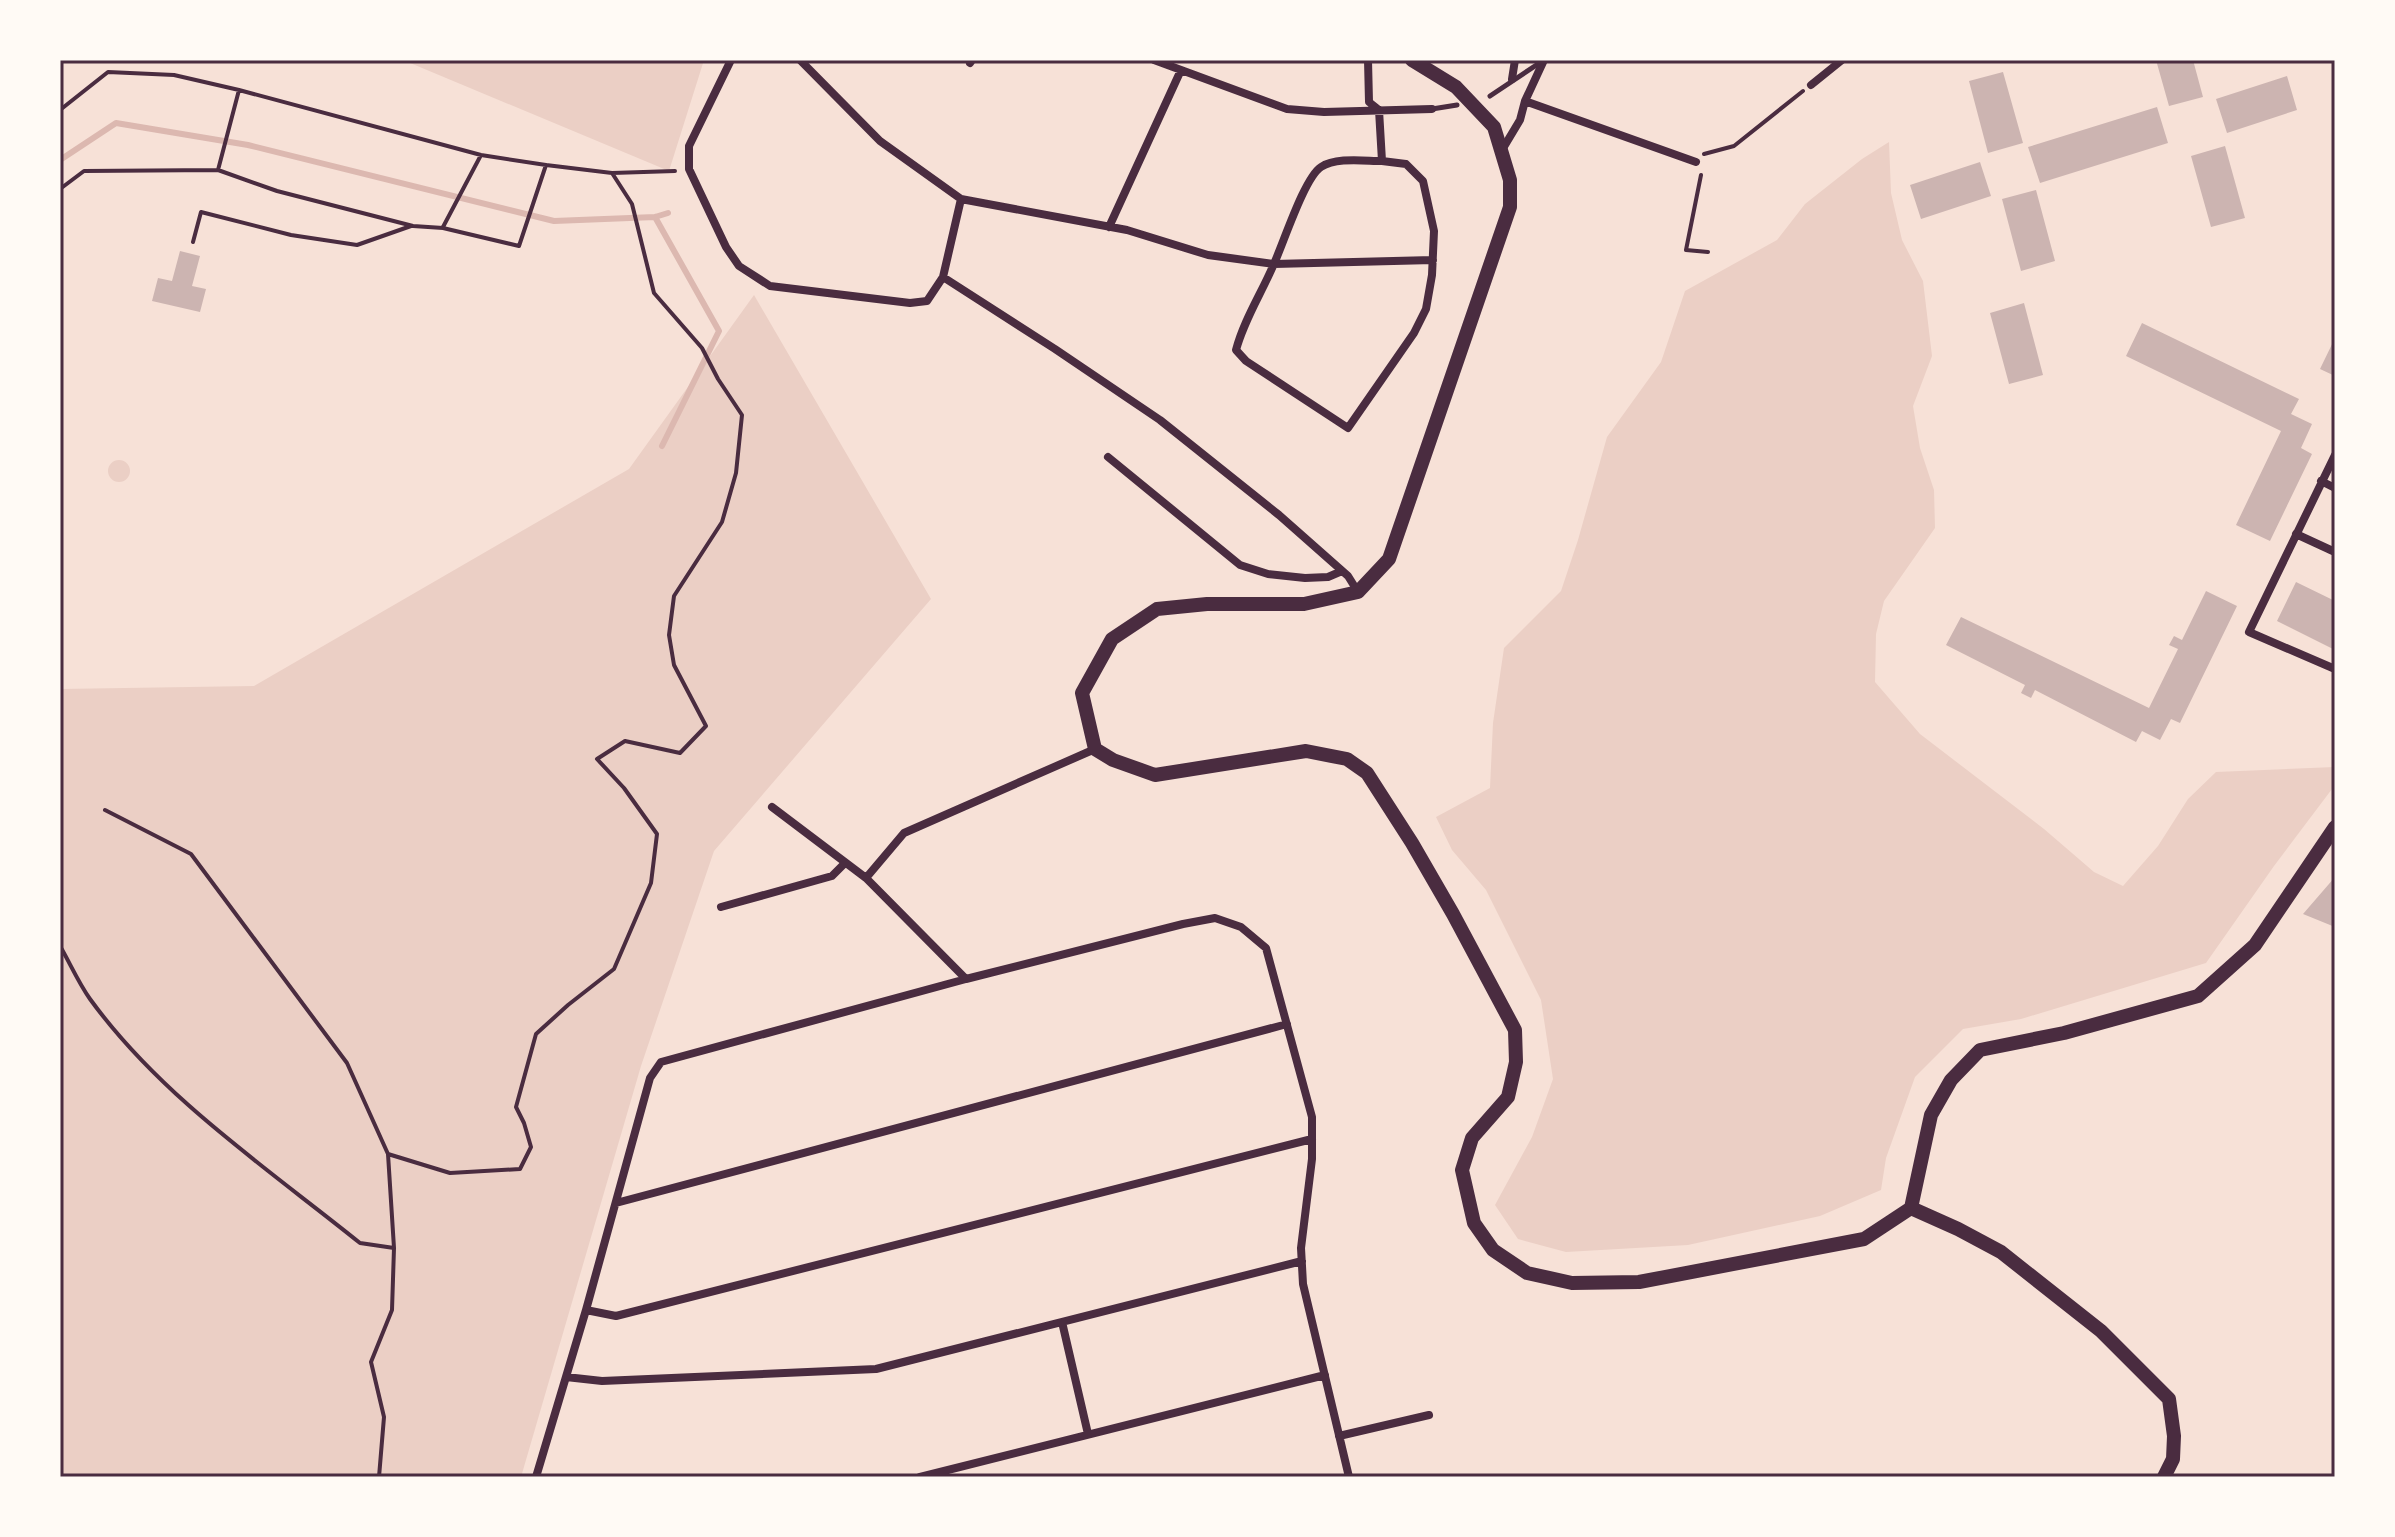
<svg xmlns="http://www.w3.org/2000/svg" width="2395" height="1537" viewBox="0 0 2395 1537" font-family="'DejaVu Sans',sans-serif">
  <rect width="100%" height="100%" fill="#f7e1d7"/>
  <path fill="#ebcfc5" d="M403 60H704L669 171Z
    M1889 142 1891 193 1902 240 1923 281 1932 356 1913 406 1920 448 1934 490 1935 528 1884 601 1876 634 1875 682 1920 734 2044 829 2094 872 2123 886 2158 846 2188 799 2216 772 2335 767V785L2274 866 2206 963 2021 1019 1963 1029 1915 1077 1886 1158 1881 1190 1820 1216 1688 1245 1566 1252 1518 1239 1495 1205 1532 1137 1553 1079 1541 1000 1486 890 1452 850 1436 817 1490 788 1493 723 1504 648 1561 591 1578 540 1607 437 1661 362 1685 291 1777 240 1805 204 1862 159Z
    M754 295 931 599 714 851 641 1066 521 1477H60V689L254 686 629 469Z
    M108 471a11 11 0 1 1 22 0a11 11 0 1 1-22 0Z"/>
  <g fill="none" stroke-linecap="round" stroke-linejoin="round">
    <path stroke="#dcb8b0" stroke-width="6" d="M60 160 116 123 248 145 554 221 655 217 668 213
      M655 217 719 331 662 446"/>
  </g>
  <path fill="#ccb4b1" d="M2156 60H2193L2203 97 2169 106Z
    M2003 72 2023 143 1988 153 1969 81Z
    M2287 76 2297 110 2227 133 2216 99Z
    M2157 107 2168 143 2040 183 2028 147Z
    M2225 146 2245 218 2211 227 2191 156Z
    M1980 162 1991 196 1921 219 1910 185Z
    M2036 190 2055 261 2021 271 2002 199Z
    M180 251 200 256 192 286 206 289 200 312 152 301 158 278 172 281Z
    M2024 303 2043 375 2009 384 1990 313Z
    M2142 323 2299 399 2291 414 2312 424 2301 448 2312 454 2270 541 2236 525 2281 431 2126 356Z
    M2335 338V376L2320 369Z
    M2296 582 2335 601V650L2277 621Z
    M2206 591 2237 606 2180 723 2171 719 2160 740 2142 731 2136 742 2035 690 2031 698 2021 693 2025 685 1946 645 1961 617 2149 708 2178 649 2169 645 2174 636 2182 640Z
    M2335 877V927L2303 914Z"/>
  <g fill="none" stroke-linecap="round" stroke-linejoin="round">
    <path stroke="#4a2c40" stroke-width="4" d="M60 110 108 72 174 75 239 90 481 155 546 165 612 173 675 171
      M1704 154 1734 146 1803 91
      M218 170 239 90
      M1701 175 1686 250 1708 252
      M60 189 84 171 218 170 277 191 413 226 443 228 519 246 546 165
      M443 227 481 155
      M193 242 201 212 291 235 357 245 411 226
      M105 810 191 854 347 1063 388 1154 394 1248 392 1310 371 1362 384 1417 379 1477
      M60 946C70 963 78 982 90 999 161 1097 267 1168 360 1243L394 1248
      M388 1154 450 1173 520 1169 531 1147 524 1123 516 1107 536 1034 568 1005 614 969 651 883 657 834 624 788 597 759 625 741 680 753 706 726 674 665 669 635 674 596 722 522 736 473 742 415 718 379 702 348 654 293 632 204 612 173"/>
    <path stroke="#4a2c40" stroke-width="5" d="M1490 96 1541 62
      M1432 109 1457 105"/>
    <path stroke="#4a2c40" stroke-width="8" d="M731 60 689 146V169L726 247 739 266 770 286 910 303 927 301 943 277 961 199
      M800 60 880 141 961 199 1127 230 1208 255 1274 264 1433 260
      M1154 60 1287 109 1324 112 1432 109
      M1368 60 1369 102 1379 110 1382 161
      M970 63 972 60
      M1512 79 1515 60
      M1811 85 1842 60
      M1525 101 1696 162
      M1502 150 1520 120 1525 101 1544 60
      M1382 161 1406 164 1423 181 1434 231 1432 275 1426 309 1414 333 1348 428 1246 361 1236 350C1244 320 1261 294 1273 266 1283 245 1304 178 1321 167 1336 157 1364 161 1382 161Z
      M1109 227 1181 70
      M943 277 1055 349 1160 420 1279 515 1348 576 1358 592
      M2335 455 2249 632 2335 669
      M1108 457 1240 565 1268 574 1305 578 1328 577 1342 571
      M2321 481 2335 488
      M2296 534 2335 552
      M772 807 866 878
      M721 907 832 876 845 863
      M966 979 1183 924 1215 918 1241 927 1266 948 1312 1117V1159L1301 1248 1303 1284 1349 1477
      M616 1203 1287 1024
      M586 1310 616 1316 1312 1139
      M1062 1322 1088 1434
      M566 1377 602 1381 876 1369 1302 1261
      M1339 1436 1429 1415
      M536 1477 586 1310 650 1078 661 1062 966 979 866 878 904 833 1095 749
      M920 1477 1325 1375"/>
    <path stroke="#4a2c40" stroke-width="14" d="M1412 60 1456 87 1494 127 1510 180V207L1389 559 1358 592 1304 604H1207L1157 609 1112 639 1082 693 1095 749 1113 760 1155 775 1306 751 1347 759 1367 773 1412 843 1453 914 1515 1030 1516 1062 1508 1097 1472 1138 1462 1170 1474 1223 1493 1250 1527 1273 1572 1283 1639 1282 1864 1239 1911 1208 1958 1229 2001 1252 2101 1331 2169 1399 2174 1436 2173 1459 2164 1477
      M1911 1208 1931 1115 1951 1080 1980 1050 2064 1033 2198 996 2255 945 2335 827"/>
  </g>
  <rect width="2395" height="1537" fill="none" stroke="#fffaf5" stroke-width="124"/>
  <rect x="62" y="62" width="2271" height="1413" fill="none" stroke="#4a2c40" stroke-width="3"/>
</svg>
